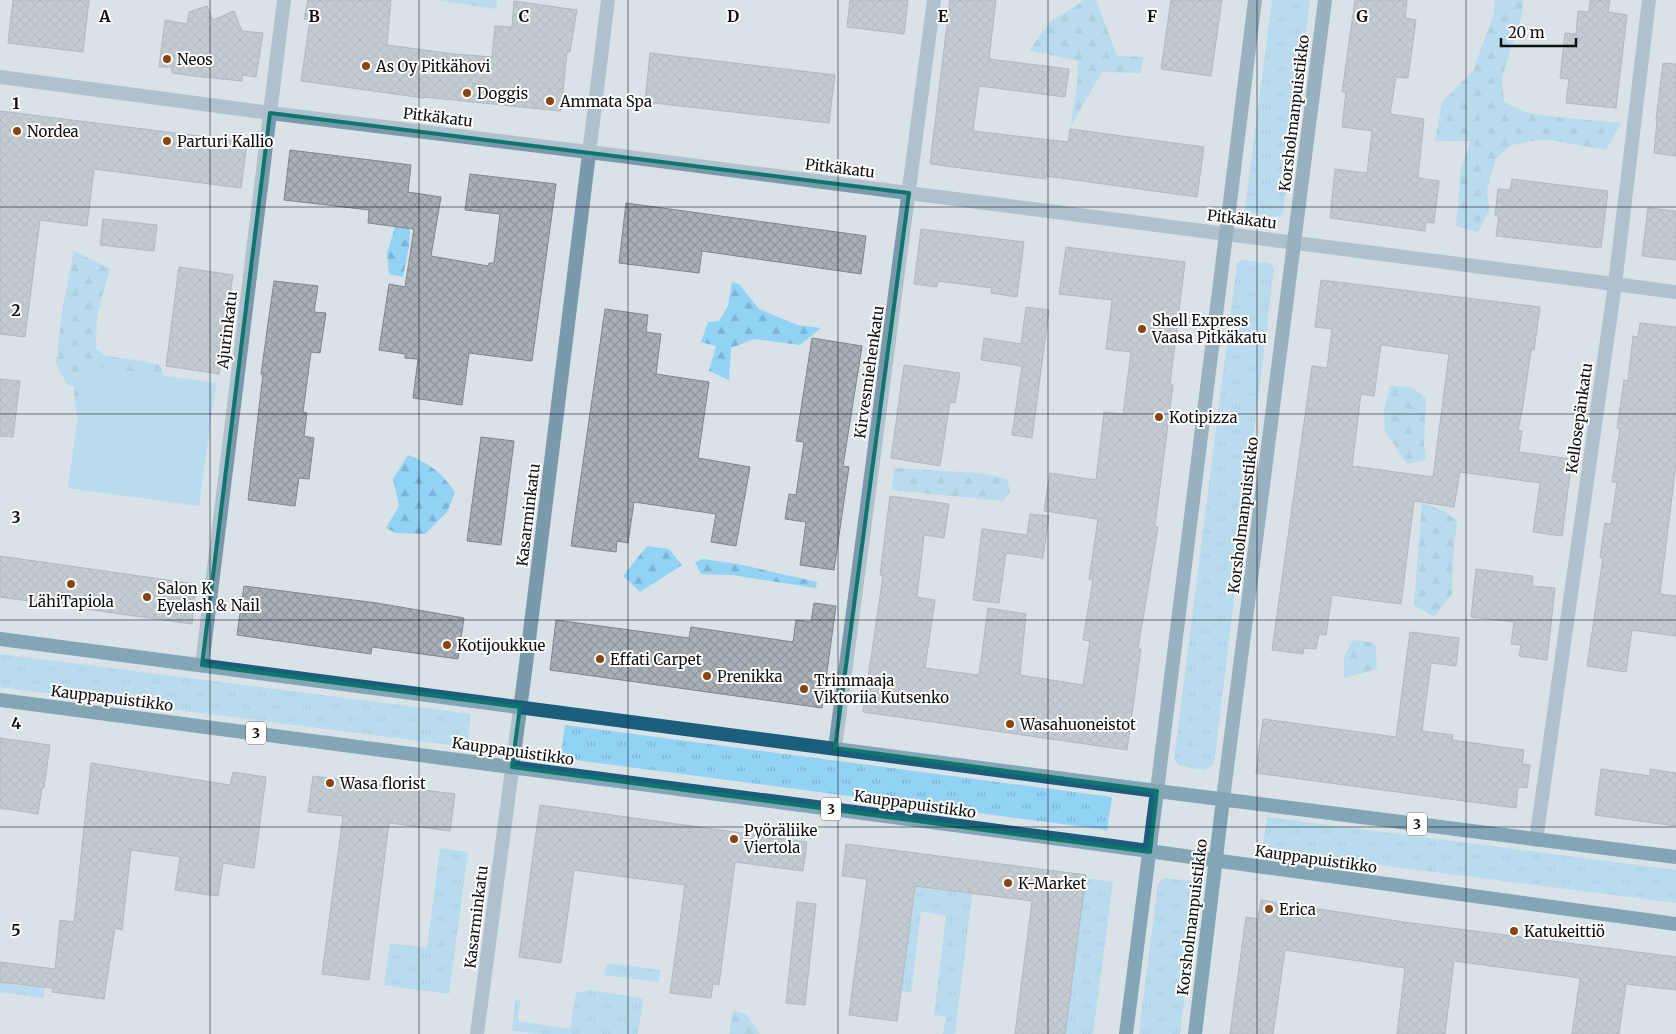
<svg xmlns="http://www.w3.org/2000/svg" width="1676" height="1034" viewBox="0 0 1676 1034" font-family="Merriweather,serif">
  <defs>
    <pattern id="grass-tufts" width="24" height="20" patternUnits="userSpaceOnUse" patternTransform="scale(1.25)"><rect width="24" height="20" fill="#91d2f5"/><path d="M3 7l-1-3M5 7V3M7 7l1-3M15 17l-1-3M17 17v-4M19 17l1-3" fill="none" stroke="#7cb3d1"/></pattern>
    <pattern id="forest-firs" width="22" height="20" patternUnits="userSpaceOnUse" patternTransform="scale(1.25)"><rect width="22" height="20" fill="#91d2f5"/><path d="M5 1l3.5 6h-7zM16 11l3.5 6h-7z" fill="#7cb3d1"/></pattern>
    <pattern id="building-cross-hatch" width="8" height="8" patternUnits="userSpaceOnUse" patternTransform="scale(1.25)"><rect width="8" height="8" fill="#a9b1b7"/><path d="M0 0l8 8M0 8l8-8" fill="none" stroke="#90979c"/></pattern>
  </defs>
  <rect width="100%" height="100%" fill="#d9e2e7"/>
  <path fill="url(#grass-tufts)" d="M1272 0H1310L1283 214 1278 217 1250 213 1245 209Z
    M1242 260 1270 263 1274 268 1214 764 1205 770 1180 766 1174 760 1237 263Z
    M0 654 471 714 467 747 0 687Z
    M565 725 1112 797 1107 830 560 758Z
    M1267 817 1676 870V903L1262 850Z
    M440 848 468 852 449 994 384 985 390 943 427 948Z
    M1085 878 1113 882 1093 1034H1065Z
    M1164 878 1192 881 1198 888 1180 1034H1139L1158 884Z
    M915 886 972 894 955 1034H943L946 1017 934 1015 946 916 921 911 911 993 901 991Z
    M607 963 661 970 658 982 604 975Z
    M0 982 45 987 44 998 0 992Z
    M590 990 643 999 638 1034H539L512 1030 515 1000 520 1001 518 1021 570 1029 576 993Z"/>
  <path fill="url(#forest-firs)" d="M437 0H497L496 9Z
    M1085 0H1096L1117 56 1144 57 1140 73 1102 72 1070 127 1077 87 1078 61 1029 50 1051 21Z
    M1495 0H1523L1522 15 1502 77 1504 102 1525 112 1547 116 1621 123 1606 150 1545 139 1512 145 1496 158 1487 189 1489 211 1478 232 1456 226 1461 168 1471 141H1435L1442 102 1473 71 1494 13Z
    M410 226 409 246 403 277 389 274 387 253 395 227Z
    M74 251 110 269 97 315 96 348 105 356 143 361 160 365 164 378 81 430 75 405 74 387 66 383 56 363 63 306Z
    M732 282 739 284 759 309 797 325 821 328 800 345 754 339 731 348 729 380 709 371 716 346 701 342 708 322 719 321 728 306Z
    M1390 386 1411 387 1426 399 1424 444 1426 460 1407 464 1385 431 1384 410Z
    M408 455C429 463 444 474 455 493L447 512 425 534 396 533 386 528 399 506 393 479Z
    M894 468 978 473 1007 479 1010 491 1003 501 892 490Z
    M1422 503 1444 511 1457 521 1453 555 1452 594 1434 617 1414 605Z
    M647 546 669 549 682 565 640 592 623 576Z
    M703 559 738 564 817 582 816 588 732 575 701 574 695 562Z
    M1353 640 1375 643 1377 669 1344 678V657Z
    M733 1011 746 1014 760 1034H729Z"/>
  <path fill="#91d2f5" d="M85 365 216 383 199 506 68 488Z"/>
  <path fill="url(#building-cross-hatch)" stroke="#7d868b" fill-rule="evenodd" d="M13 0H89L83 52 8 43Z
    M308 0H391L387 45 454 54 492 57 495 26 512 27 514 1 577 10 570 52H567L561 111 424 97V98L301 81 310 20 304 19Z
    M850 0H908L904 34 847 27Z
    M950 0H996L989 59 1069 69 1065 97 979 86 973 131 1068 142 1070 129 1204 147 1197 197 1046 176V179L930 164Z
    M1171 0H1222L1211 76 1161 69Z
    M1355 0H1407L1405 18 1416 20 1408 78 1396 77 1390 114 1424 119 1418 178 1439 181 1434 223 1426 222 1425 231 1330 218 1335 169 1367 173 1372 131 1342 127 1346 92H1342Z
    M1590 0H1610L1608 12 1627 15 1616 108 1566 103 1569 79 1560 78 1565 33 1576 34 1578 11 1589 12Z
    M207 6 213 20 234 11 242 31 263 33 256 77 242 75V81L193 76 172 73V67H159L165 20 187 24 189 12Z
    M650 53 835 75 829 123 645 102Z
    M1663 63 1676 64V156L1654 153 1657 120H1656Z
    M0 111 247 142 241 188 94 169 87 226 40 220 25 337 0 334Z
    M290 150 411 165 408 192 441 197 431 256 488 266 489 263H494L500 214 465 210 470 174 556 184 532 361 469 353 462 405 413 398 418 359 405 358V354L379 350 389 284 405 287 414 229 368 223 369 210 284 200Z
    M1512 179 1608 191 1601 248 1496 236 1499 216H1495L1498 189 1510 190Z
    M626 203 866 236 861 274 702 251 699 273 619 263Z
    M1648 208 1676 211V260L1642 256Z
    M103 219 157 225 154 251 100 245Z
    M921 229 1024 242 1017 297 991 293 992 288 938 281 937 287 914 284Z
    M1066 247 1185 262 1170 384 1173 385 1155 526 1158 527 1138 649H1141L1127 750 863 712 883 576 880 575 890 496 949 504 944 538 924 535 917 597 935 600 925 668 979 675 988 608 1026 614 1020 675 1083 685 1090 641 1083 640 1093 580 1089 579 1098 519 1044 511 1050 473 1096 480 1104 412 1123 414 1131 352 1106 349 1112 300 1059 294Z
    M179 267 233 275 219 374 166 366Z
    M1321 280 1540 307 1534 350H1531L1523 406 1518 430 1522 431 1519 452 1572 459 1562 536 1533 532 1540 483 1460 472 1454 507 1414 501 1401 604 1332 595 1326 635 1319 634 1316 649 1304 648 1303 654 1272 650 1312 366 1327 368 1332 329 1315 327ZM1381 345 1449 354 1433 477 1352 466 1361 394 1374 396Z
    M274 281 318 286 314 312 326 313 320 353 311 352 303 412 307 413 304 436 314 438 309 479 299 478 295 506 248 500 263 374H261Z
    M1026 307 1049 310 1032 438 1012 435 1022 366 981 360 984 338 1021 344Z
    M605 309 648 315 646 332 661 334 656 374 709 382 698 458 750 467 736 546 711 542 716 514 634 502 628 543 617 541 616 552 571 546Z
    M1640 323 1676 327V464L1660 594 1676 596V636L1632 630 1626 672 1587 666 1603 558 1600 557 1605 523 1611 524 1617 482H1612L1620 429 1617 428 1624 380 1628 381 1633 336 1638 337Z
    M812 338 862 346 843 466 849 467 834 570 800 565 806 522 785 519 789 494 796 495 804 442 796 441Z
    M904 365 960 373 955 403 950 402 940 466 891 458Z
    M0 379 20 381 13 437 0 436Z
    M481 437 514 441 501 545 467 541Z
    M1030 514 1049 516 1043 558 1006 553 999 603 973 600 982 529 1027 535Z
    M0 556 196 584 192 624 0 597Z
    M1476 569 1533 576 1532 586 1555 588 1547 660 1519 656 1521 645 1511 644 1514 622 1471 617Z
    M244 586 377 603 464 618 458 659 372 647 371 654 237 635Z
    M814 603 836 606 822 708 550 670 556 620 689 638 691 627 793 642 796 620 811 622Z
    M1410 632 1459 638 1456 666 1431 663 1422 731 1453 735 1452 740 1524 750 1522 764 1530 765 1527 788 1518 787 1516 808 1256 773 1263 719 1396 737Z
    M0 738 50 745 44 788H42L38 814 0 808Z
    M91 763 230 785 233 772 266 777 254 868 223 863 218 896 175 890 180 857 131 850 122 930 115 928 104 999 52 992 53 988 0 982V962L55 969 60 920 74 922Z
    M1601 769 1650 776V769L1676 773V826L1595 815Z
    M313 776 455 794 450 831 389 823 369 980 322 974 343 816 308 812Z
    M540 805 807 842 803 871 735 862 719 985 713 984 711 998 670 993 685 885 574 870 561 963 519 957Z
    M846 844 1086 875 1065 1034H1015L1032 901 915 886 897 1021 849 1015 867 879 842 876Z
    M1261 900 1404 922 1676 957V990L1626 984 1619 1034H1572L1580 978 1454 961 1445 1034H1397L1405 968 1285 950 1273 1034H1230L1246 917 1258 919Z
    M797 902 816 904 805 1005 786 1003Z"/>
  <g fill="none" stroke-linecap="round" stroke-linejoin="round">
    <path stroke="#7a99ab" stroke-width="14" d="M0 77 270 113 621 156 1676 292
      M202 665 284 0
      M835 748 934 0
      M1536 840 1615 284 1649 0
      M477 1034 526 664 608 0"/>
    <path stroke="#477790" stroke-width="14" d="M1157 791 1255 0
      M1223 799 1325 0"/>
    <path stroke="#1b5e7c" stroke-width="14" d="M0 639 1118 786 1676 857
      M0 700 1098 844 1676 924
      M1126 1034 1157 791
      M1195 1034 1223 799"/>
  </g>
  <path d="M0 0H1676V1034H0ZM270 113 909 193 835 748 1157 791 1150 852 512 767 520 707 202 665Z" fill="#d9e2e7" fill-opacity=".55" fill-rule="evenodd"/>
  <path fill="none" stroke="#0f766e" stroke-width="4" stroke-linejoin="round" d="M270 113 909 193 835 748 1157 791 1150 852 512 767 520 707 202 665Z"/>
  <path fill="none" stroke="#0d1012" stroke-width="1" stroke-opacity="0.55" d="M210 0V1034M419 0V1034M628 0V1034M838 0V1034M1048 0V1034M1257 0V1034M1466 0V1034M0 207H1676M0 414H1676M0 620H1676M0 827H1676"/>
  <g fill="#874512" stroke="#fff" stroke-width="2">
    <circle cx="167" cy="59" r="5"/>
    <circle cx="366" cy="66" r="5"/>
    <circle cx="467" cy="93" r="5"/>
    <circle cx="550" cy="101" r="5"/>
    <circle cx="17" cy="131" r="5"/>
    <circle cx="167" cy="141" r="5"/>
    <circle cx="1142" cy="329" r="5"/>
    <circle cx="1159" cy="417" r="5"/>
    <circle cx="71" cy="584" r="5"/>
    <circle cx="147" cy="597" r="5"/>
    <circle cx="447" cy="645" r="5"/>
    <circle cx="600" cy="659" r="5"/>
    <circle cx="707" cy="676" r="5"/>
    <circle cx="804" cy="689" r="5"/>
    <circle cx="1010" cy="724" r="5"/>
    <circle cx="330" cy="783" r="5"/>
    <circle cx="734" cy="839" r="5"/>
    <circle cx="1008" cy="883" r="5"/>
    <circle cx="1269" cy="909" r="5"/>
    <circle cx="1514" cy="931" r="5"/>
  </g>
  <g text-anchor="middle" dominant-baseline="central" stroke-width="4" stroke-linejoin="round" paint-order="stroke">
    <g fill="#fff" stroke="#565859" stroke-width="1">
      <rect x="246" y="721.5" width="20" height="23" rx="4"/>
      <rect x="821" y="797.5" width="20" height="23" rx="4"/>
      <rect x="1407" y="812.5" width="20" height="23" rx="4"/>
    </g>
    <g font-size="14" font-weight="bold" fill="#0d1012">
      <text x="256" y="733">3</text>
      <text x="831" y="809">3</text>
      <text x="1417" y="824">3</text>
    </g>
    <g font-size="15" fill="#0d1012" stroke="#fff" text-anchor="start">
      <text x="177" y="59">Neos</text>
      <text x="376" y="66">As Oy Pitkähovi</text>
      <text x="477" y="93">Doggis</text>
      <text x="560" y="101">Ammata Spa</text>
      <text x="27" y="131">Nordea</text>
      <text x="177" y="141">Parturi Kallio</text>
      <text x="1152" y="320">Shell Express<tspan x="1152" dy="17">Vaasa Pitkäkatu</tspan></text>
      <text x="1169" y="417">Kotipizza</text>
      <text x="157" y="588">Salon K<tspan x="157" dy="17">Eyelash &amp; Nail</tspan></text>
      <text x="71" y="601" text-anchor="middle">LähiTapiola</text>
      <text x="457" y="645">Kotijoukkue</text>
      <text x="610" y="659">Effati Carpet</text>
      <text x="717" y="676">Prenikka</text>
      <text x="814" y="680">Trimmaaja<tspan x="814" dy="17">Viktoriia Kutsenko</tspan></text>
      <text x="1020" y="724">Wasahuoneistot</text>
      <text x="340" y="783">Wasa florist</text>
      <text x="744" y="830">Pyöräliike<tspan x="744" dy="17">Viertola</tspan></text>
      <text x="1018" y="883">K-Market</text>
      <text x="1279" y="909">Erica</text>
      <text x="1524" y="931">Katukeittiö</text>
    </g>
    <g font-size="15" fill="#0d1012" stroke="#fff">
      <text transform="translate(1294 113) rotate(-83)">Korsholmanpuistikko</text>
      <text transform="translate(438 117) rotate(7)">Pitkäkatu</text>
      <text transform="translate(840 168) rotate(7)">Pitkäkatu</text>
      <text transform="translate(1242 219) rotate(7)">Pitkäkatu</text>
      <text transform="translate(227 330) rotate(-83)">Ajurinkatu</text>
      <text transform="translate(869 372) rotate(-82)">Kirvesmiehenkatu</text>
      <text transform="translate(1579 418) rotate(-82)">Kellosepänkatu</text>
      <text transform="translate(528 515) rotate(-83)">Kasarminkatu</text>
      <text transform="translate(1243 515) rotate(-83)">Korsholmanpuistikko</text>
      <text transform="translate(112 698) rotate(7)">Kauppapuistikko</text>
      <text transform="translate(513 751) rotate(8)">Kauppapuistikko</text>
      <text transform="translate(915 804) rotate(8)">Kauppapuistikko</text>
      <text transform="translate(1316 859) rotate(8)">Kauppapuistikko</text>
      <text transform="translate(476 917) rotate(-83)">Kasarminkatu</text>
      <text transform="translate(1192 917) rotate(-83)">Korsholmanpuistikko</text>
    </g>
  </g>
  <g font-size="16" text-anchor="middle" font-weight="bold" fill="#0d1012" stroke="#fff" stroke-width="4" stroke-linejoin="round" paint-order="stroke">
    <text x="105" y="22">A</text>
    <text x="314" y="22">B</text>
    <text x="524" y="22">C</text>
    <text x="733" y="22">D</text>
    <text x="943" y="22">E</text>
    <text x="1152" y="22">F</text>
    <text x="1362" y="22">G</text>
    <text x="16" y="109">1</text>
    <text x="16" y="316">2</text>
    <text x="16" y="523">3</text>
    <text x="16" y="729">4</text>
    <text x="16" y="936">5</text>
  </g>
  <path d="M1501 38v8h75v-8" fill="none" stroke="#0d1012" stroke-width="2.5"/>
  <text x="1508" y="38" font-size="15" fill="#0d1012" stroke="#ffffff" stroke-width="4" paint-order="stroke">20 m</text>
</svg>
